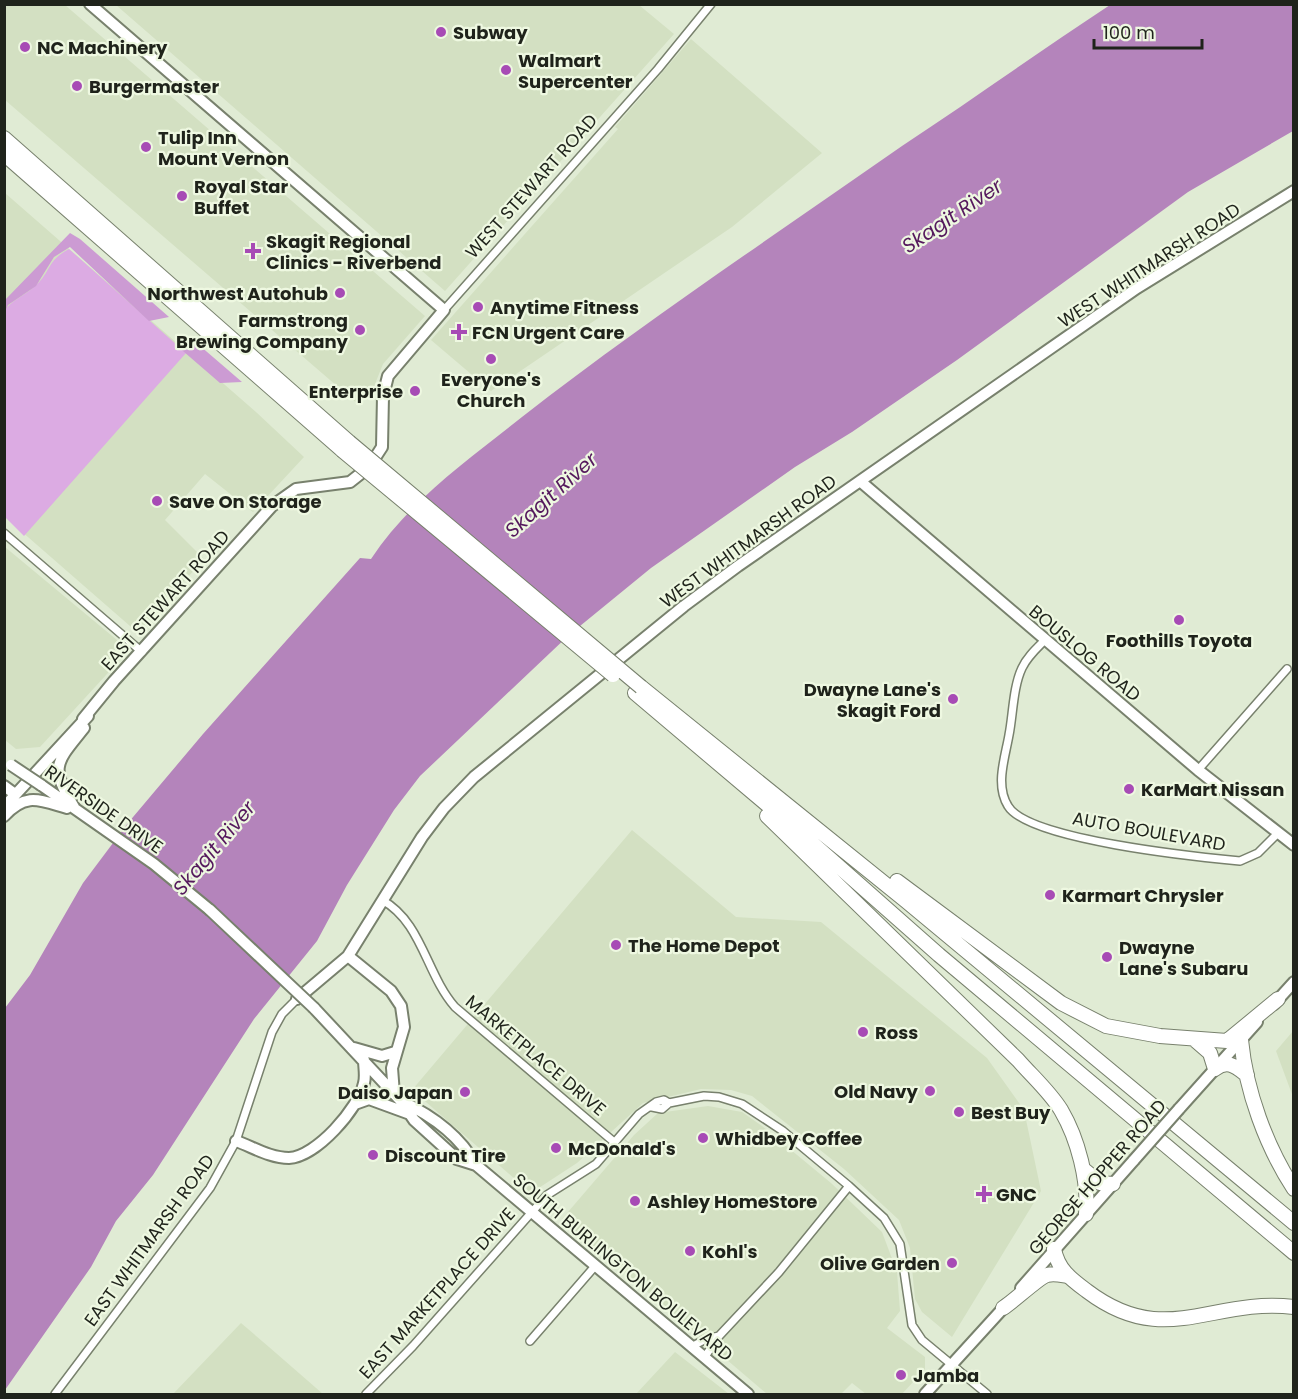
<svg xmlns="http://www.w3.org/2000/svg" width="1298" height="1399" viewBox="0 0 1298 1399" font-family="Poppins,sans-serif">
  <rect width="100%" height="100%" fill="#e0ebd4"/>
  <path fill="#d3e0c2" d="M5 4 65 5 425 316 383 364 373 389 359 405 5 100Z
    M116 5H639L674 34 445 291Z
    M691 39 822 153 732 227 491 391 431 340 618 129 615 127Z
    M5 193 256 412 304 457 253 512 205 474 165 520 204 559 138 633 5 517Z
    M5 547 129 650 40 747 16 749 5 740Z
    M632 830 736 917 821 922 987 1058 1024 1110 1041 1191 952 1337 922 1312 915 1299 910 1248 899 1220 844 1169 752 1096 731 1090 701 1089 643 1103 577 1163 531 1193 412 1090Z
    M1293 1031V1097L1276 1051Z
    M708 1106 742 1112 762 1126 831 1183 882 1232 897 1272 900 1311 887 1328 925 1357V1369L902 1394H866L852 1383 841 1394H767L562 1219 634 1135 658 1113Z
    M241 1323 269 1347 323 1394H173Z
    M675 1352 729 1394H636Z"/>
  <path fill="#dcabe3" d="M69 249 186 353 24 536 5 517 4 312C11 300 24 296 34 287 51 273 46 261 69 249Z"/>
  <path fill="#cc9bd3" d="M70 233 80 239 169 317 149 321 70 247 54 257 36 286 8 305 5 312V300Z
    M182 338 192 339 242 382 220 383 176 345Z"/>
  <path fill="#b484bb" d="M1110 5H1293V131L1188 192 957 360 852 432 795 467 651 568 569 635 420 776 394 810 347 885 317 941 254 1019 153 1175 116 1221 91 1267 5 1390V1008L30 975 83 883 128 823 203 734 360 558 371 559C410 500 468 460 522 417 645 321 775 235 902 146 972 100 1040 51 1110 5Z"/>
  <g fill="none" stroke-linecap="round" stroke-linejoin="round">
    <g stroke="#78816d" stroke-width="10">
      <path id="street" d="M444 310 658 69 711 4
        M4 533 142 652
        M1045 640C1036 649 1027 657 1022 668 1013 687 1013 715 1009 735 1005 758 995 785 1008 806 1028 840 1198 857 1240 861L1258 853 1278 833
        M1198 770 1287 669
        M382 900C422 922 426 974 455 1007L614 1142
        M652 1107 662 1109 669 1103 704 1096 719 1097 742 1104 783 1131 849 1186 884 1218 900 1244 912 1325 922 1340 987 1394
        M530 1341 596 1265
        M691 1347 706 1339 719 1336
        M704 1358 719 1336 779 1272 849 1186
        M55 1394 210 1188 236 1141 272 1032 282 1014 297 999
        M366 1394 413 1346 547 1195 596 1164 639 1114 656 1102 664 1100 669 1103"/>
    </g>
    <g stroke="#78816d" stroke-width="14">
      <path id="secondary" d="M860 481 1198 770 1294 845
        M83 719 114 681 272 506 296 489 350 482 369 467 382 447 383 396 388 376 444 310 90 4
        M41 785 154 864 210 910
        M4 786 15 794
        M4 807 88 716
        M74 807C49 766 56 763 84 728
        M4 816C26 792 39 800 67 808
        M348 956 391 991 401 1006 404 1027 392 1068 394 1094
        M297 999 348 956 422 837 444 808 474 777 684 606 738 566 1137 288 1294 191
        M1274 1004 1294 982
        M314 1008 401 1101 414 1120 457 1159 476 1165
        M354 1048 382 1056 395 1052
        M401 1101C431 1115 460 1136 476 1165L748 1394
        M355 1104 369 1099 410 1114
        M1179 1109 1257 1022
        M236 1141C253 1147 270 1158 289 1158 316 1157 359 1108 364 1083 366 1076 364 1067 364 1060
        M1021 1288 1134 1160
        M925 1394 1007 1304"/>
    </g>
    <g stroke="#78816d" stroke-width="16">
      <path id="highway" d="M4 138 349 442
        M4 154 342 450
        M641 687 905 900 1294 1223
        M635 693 802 834 939 955 1294 1253
        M767 816 1018 1060C1032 1076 1050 1092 1061 1110 1078 1139 1089 1181 1086 1214
        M897 881 1061 1003 1106 1026 1160 1036 1227 1041 1278 999
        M1195 1040 1210 1053 1215 1069C1228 1059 1236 1067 1247 1075
        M1241 1040C1246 1091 1266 1146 1294 1189
        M1083 1169 1100 1183 1113 1184
        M1054 1249C1058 1270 1071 1279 1087 1291 1165 1350 1211 1297 1294 1307
        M1003 1308C1014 1301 1038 1278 1047 1275 1054 1273 1061 1275 1067 1276"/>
    </g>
    <use href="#street" stroke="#fff" stroke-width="7"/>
    <use href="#secondary" stroke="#fff" stroke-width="10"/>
    <use href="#highway" stroke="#fff" stroke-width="14"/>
    <g stroke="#78816d" stroke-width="14" stroke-linecap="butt">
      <path id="secondary-bridge" d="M11 765 41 785
        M210 910 314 1008
        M1134 1160 1179 1109"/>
    </g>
    <g stroke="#78816d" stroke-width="16" stroke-linecap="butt">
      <path id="highway-bridge" d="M349 442 641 687
        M342 450 613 675"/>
    </g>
    <use href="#secondary-bridge" stroke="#fff" stroke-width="10"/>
    <use href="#highway-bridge" stroke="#fff" stroke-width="14"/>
  </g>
  <g fill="#a74bb5" stroke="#eef8e1" stroke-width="2">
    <circle cx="441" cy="32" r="6"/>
    <circle cx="25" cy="47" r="6"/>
    <circle cx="506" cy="70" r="6"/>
    <circle cx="77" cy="86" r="6"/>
    <circle cx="146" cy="147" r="6"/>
    <circle cx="182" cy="196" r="6"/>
    <path d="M250 242h6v6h6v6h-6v6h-6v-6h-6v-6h6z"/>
    <circle cx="340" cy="293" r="6"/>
    <circle cx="478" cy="307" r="6"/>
    <circle cx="360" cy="330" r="6"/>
    <path d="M456 323h6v6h6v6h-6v6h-6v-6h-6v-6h6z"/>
    <circle cx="491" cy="359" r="6"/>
    <circle cx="415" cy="391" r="6"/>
    <circle cx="157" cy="501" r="6"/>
    <circle cx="1179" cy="620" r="6"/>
    <circle cx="953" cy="699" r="6"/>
    <circle cx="1129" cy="789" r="6"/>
    <circle cx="1050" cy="895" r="6"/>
    <circle cx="616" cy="945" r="6"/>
    <circle cx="1107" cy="957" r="6"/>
    <circle cx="863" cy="1032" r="6"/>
    <circle cx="930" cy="1091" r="6"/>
    <circle cx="465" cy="1092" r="6"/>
    <circle cx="959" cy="1112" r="6"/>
    <circle cx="703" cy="1138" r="6"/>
    <circle cx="556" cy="1148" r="6"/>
    <circle cx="373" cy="1155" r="6"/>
    <path d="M981 1185h6v6h6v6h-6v6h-6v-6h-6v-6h6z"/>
    <circle cx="635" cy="1201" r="6"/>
    <circle cx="690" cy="1251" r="6"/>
    <circle cx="952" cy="1263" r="6"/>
    <circle cx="901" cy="1375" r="6"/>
  </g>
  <g text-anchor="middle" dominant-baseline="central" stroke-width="4.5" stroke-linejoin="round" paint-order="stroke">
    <g font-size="18" font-weight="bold" fill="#1f231b" stroke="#eef8e1" text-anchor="start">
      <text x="453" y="32">Subway</text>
      <text x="37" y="47">NC Machinery</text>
      <text x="518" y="60">Walmart<tspan x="518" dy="21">Supercenter</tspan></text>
      <text x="89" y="86">Burgermaster</text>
      <text x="158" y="137">Tulip Inn<tspan x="158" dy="21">Mount Vernon</tspan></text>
      <text x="194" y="186">Royal Star<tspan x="194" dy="21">Buffet</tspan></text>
      <text x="266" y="241">Skagit Regional<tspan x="266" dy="21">Clinics - Riverbend</tspan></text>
      <text x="328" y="293" text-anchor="end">Northwest Autohub</text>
      <text x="490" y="307">Anytime Fitness</text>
      <text x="348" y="320" text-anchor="end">Farmstrong<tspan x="348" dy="21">Brewing Company</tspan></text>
      <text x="472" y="332">FCN Urgent Care</text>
      <text x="491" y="379" text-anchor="middle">Everyone's<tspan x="491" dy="21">Church</tspan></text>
      <text x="403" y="391" text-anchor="end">Enterprise</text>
      <text x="169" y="501">Save On Storage</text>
      <text x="1179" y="640" text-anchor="middle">Foothills Toyota</text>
      <text x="941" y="689" text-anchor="end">Dwayne Lane's<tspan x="941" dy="21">Skagit Ford</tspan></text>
      <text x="1141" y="789">KarMart Nissan</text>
      <text x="1062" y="895">Karmart Chrysler</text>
      <text x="628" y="945">The Home Depot</text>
      <text x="1119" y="947">Dwayne<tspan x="1119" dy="21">Lane's Subaru</tspan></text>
      <text x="875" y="1032">Ross</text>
      <text x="918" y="1091" text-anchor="end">Old Navy</text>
      <text x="453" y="1092" text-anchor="end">Daiso Japan</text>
      <text x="971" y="1112">Best Buy</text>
      <text x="715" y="1138">Whidbey Coffee</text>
      <text x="568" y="1148">McDonald's</text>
      <text x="385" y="1155">Discount Tire</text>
      <text x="996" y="1194">GNC</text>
      <text x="647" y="1201">Ashley HomeStore</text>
      <text x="702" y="1251">Kohl's</text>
      <text x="940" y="1263" text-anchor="end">Olive Garden</text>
      <text x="913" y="1375">Jamba</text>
    </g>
    <g font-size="18" fill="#1f231b" stroke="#eef8e1">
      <text transform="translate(531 186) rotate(-48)">WEST STEWART ROAD</text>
      <text transform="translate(1149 265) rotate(-33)">WEST WHITMARSH ROAD</text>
      <text transform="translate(748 541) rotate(-36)">WEST WHITMARSH ROAD</text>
      <text transform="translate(165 600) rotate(-48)">EAST STEWART ROAD</text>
      <text transform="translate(1085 653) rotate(40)">BOUSLOG ROAD</text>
      <text transform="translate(104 809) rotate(35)">RIVERSIDE DRIVE</text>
      <text transform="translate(1149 831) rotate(10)">AUTO BOULEVARD</text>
      <text transform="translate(536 1055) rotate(40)">MARKETPLACE DRIVE</text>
      <text transform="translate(1097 1177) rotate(-49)">GEORGE HOPPER ROAD</text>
      <text transform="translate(149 1240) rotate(-54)">EAST WHITMARSH ROAD</text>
      <text transform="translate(623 1267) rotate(40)">SOUTH BURLINGTON BOULEVARD</text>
      <text transform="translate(437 1293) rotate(-48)">EAST MARKETPLACE DRIVE</text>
    </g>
    <g font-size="20" font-style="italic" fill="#55195d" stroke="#eef8e1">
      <text transform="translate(952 216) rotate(-34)">Skagit River</text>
      <text transform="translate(551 495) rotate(-42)">Skagit River</text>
      <text transform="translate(214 848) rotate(-50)">Skagit River</text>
    </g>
  </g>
  <rect width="1298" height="1399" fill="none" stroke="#1f231b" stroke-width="12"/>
  <path d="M1094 39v9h108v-9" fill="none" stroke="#1f231b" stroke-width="3"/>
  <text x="1103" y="39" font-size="18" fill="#1f231b" stroke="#eef8e1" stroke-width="4.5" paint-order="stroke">100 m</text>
</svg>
